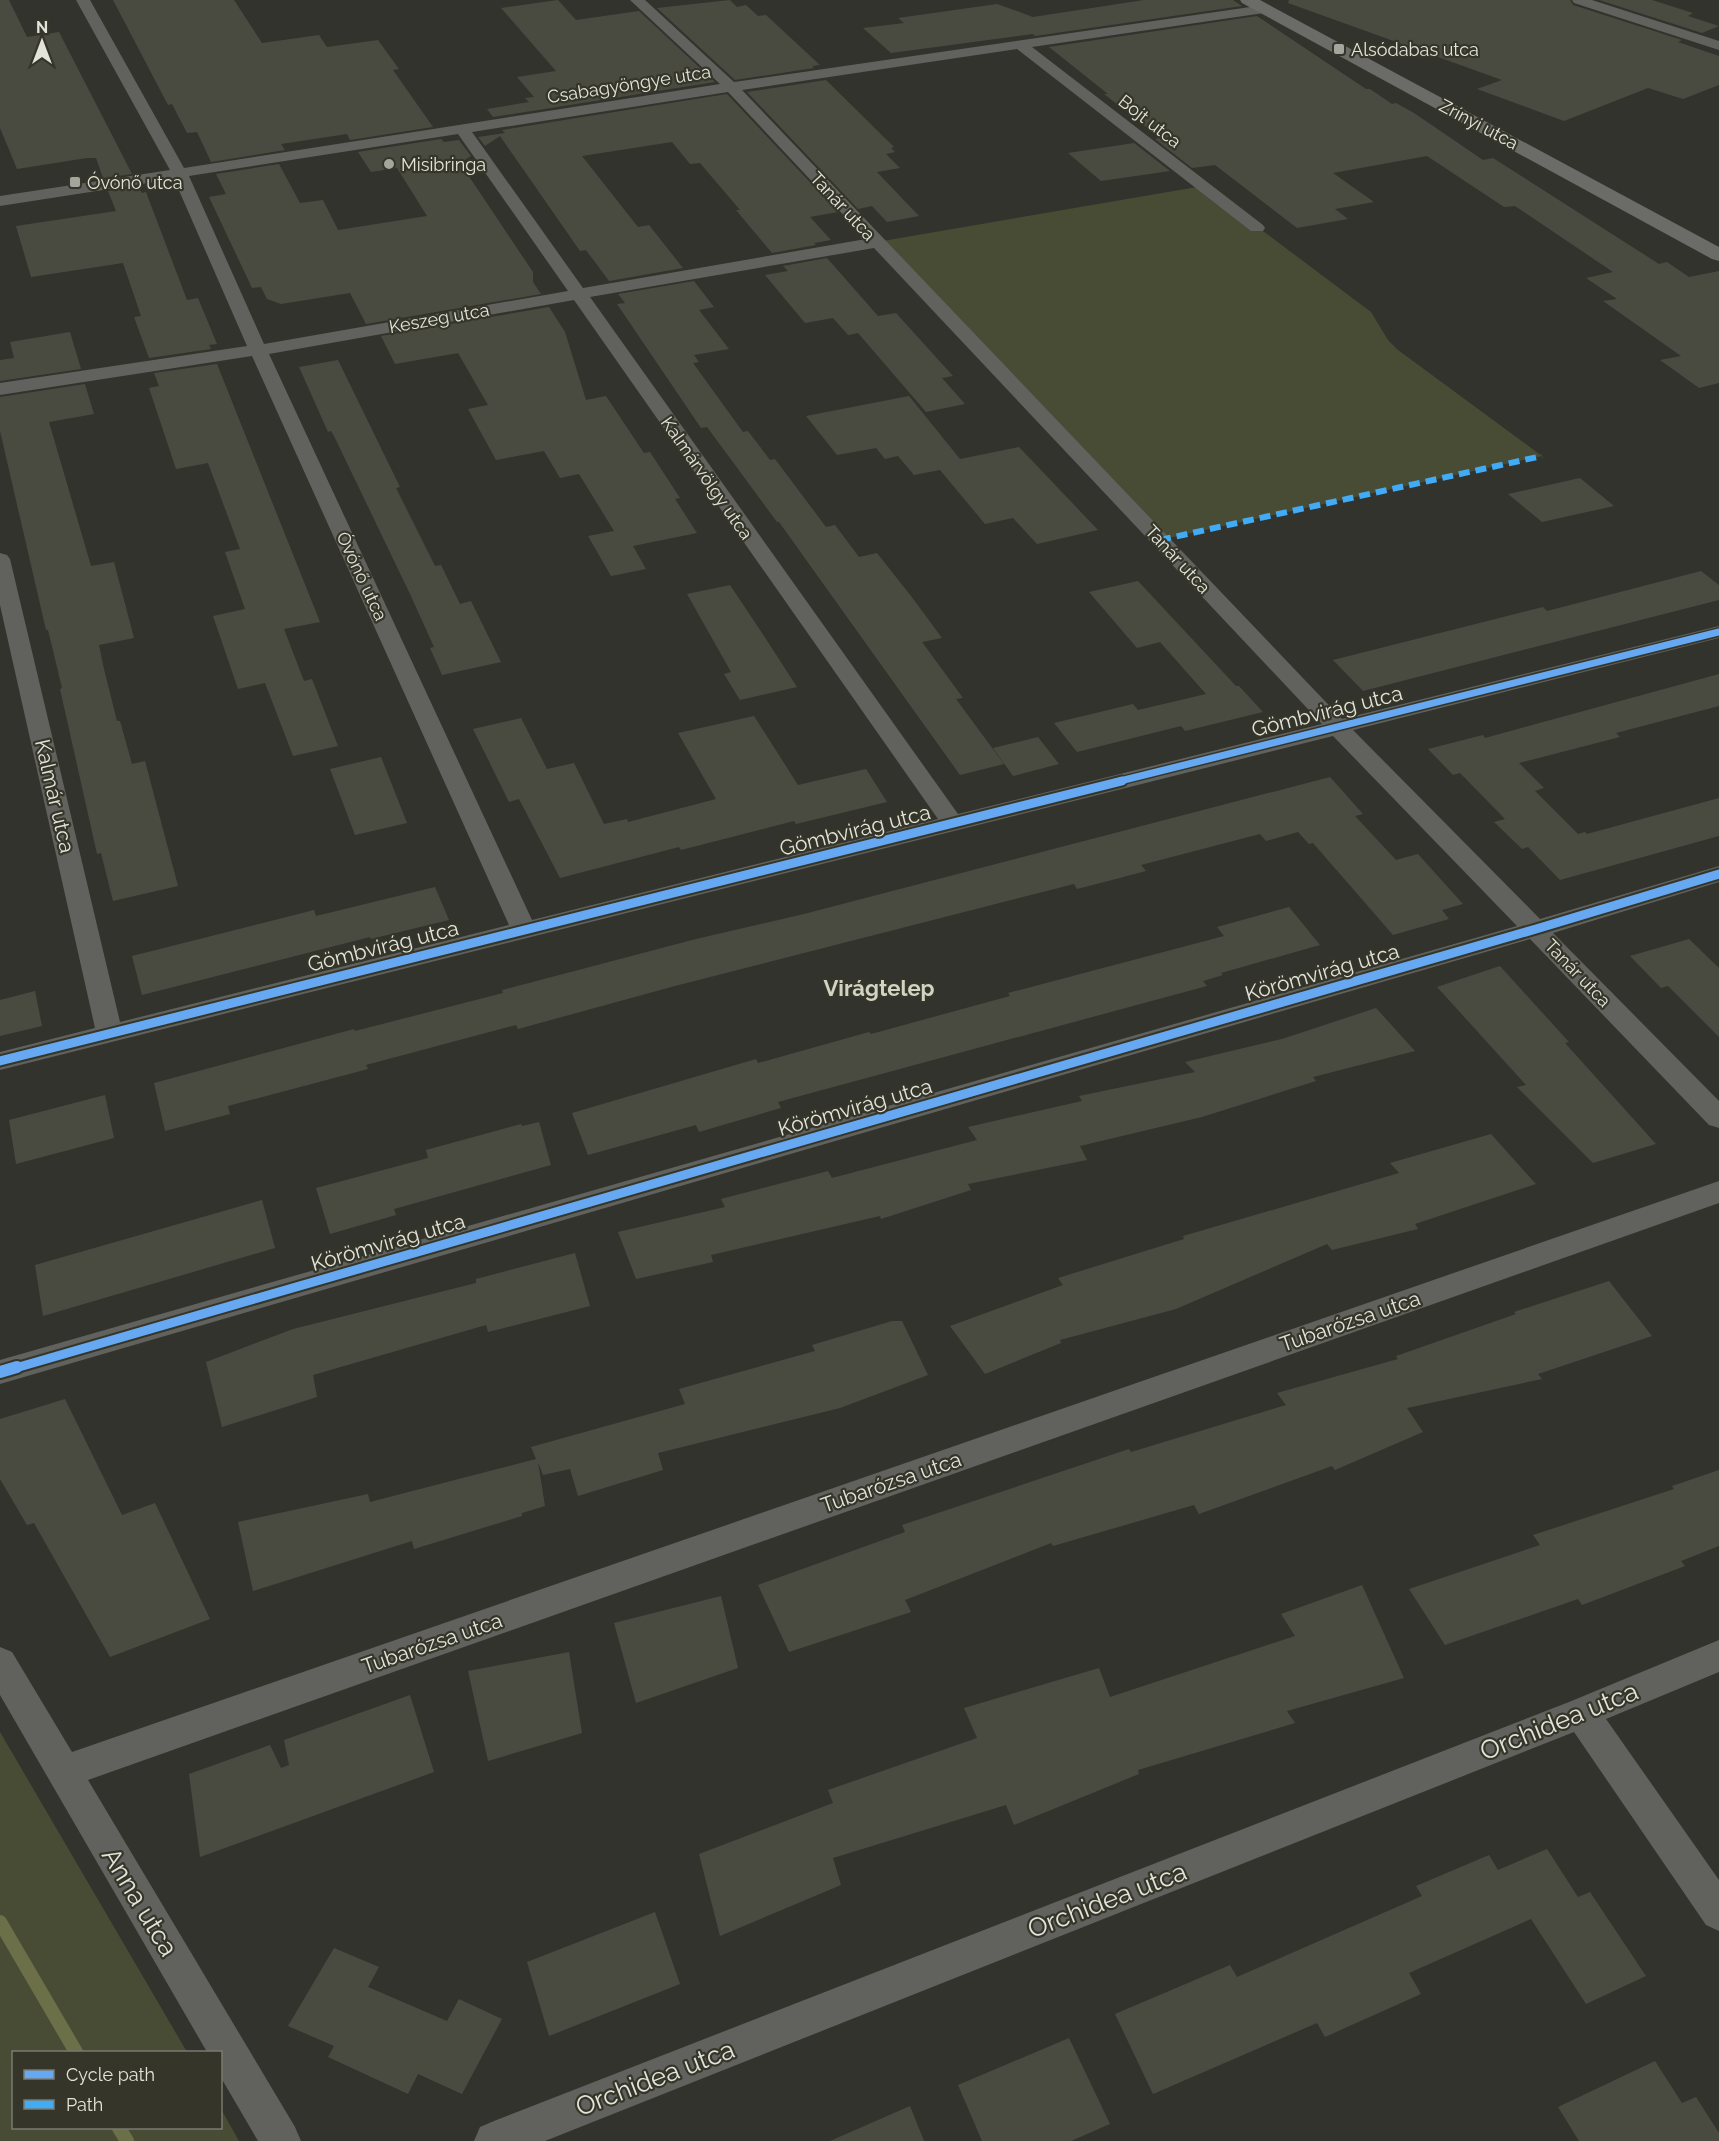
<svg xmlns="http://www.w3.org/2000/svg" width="1719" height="2141" viewBox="0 0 1719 2141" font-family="Raleway,sans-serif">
  <rect width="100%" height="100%" fill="#32332c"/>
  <path fill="#494c35" d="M1203 186 1371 312 1388 340 1398 350 1542 456 1160 540 877 242Z
    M0 1732 187 2052H14V2128H220L221 2109 239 2141H0Z"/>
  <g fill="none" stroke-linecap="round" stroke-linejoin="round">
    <path stroke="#6c7049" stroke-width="14" d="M0 1922 76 2052
      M119 2128 127 2141"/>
  </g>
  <path fill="#4a4b40" d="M0 0H9L27 37 59 32 132 174 103 178 96 158H87L17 169 0 128Z
    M113 0H234L262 43 319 35 327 47 378 40 399 69 393 70 433 127 350 140 347 134 281 144 285 150 211 162 197 132 187 133 172 104 168 105Z
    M558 0 576 20 639 11 715 82 493 117 487 109 529 102 525 98 534 97 517 77 556 71 501 8Z
    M730 0 737 7 746 5 758 16 766 15 820 65 812 66 814 68 735 80 657 8Z
    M1144 0H1233L1242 6 1035 36 1033 34 891 53 863 28 904 23 898 18 997 4 1033 17Z
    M1289 0H1570L1573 5 1682 40 1678 42 1719 56V85L1683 99 1648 88 1564 121 1477 89 1502 80 1288 3Z
    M1599 0H1652L1693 13 1688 16 1719 26 1702 33Z
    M1257 16 1366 89H1370L1392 104 1396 103 1414 113 1483 160 1493 158 1659 264 1667 262 1689 277 1719 271V383L1699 388 1660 360 1681 356 1603 301 1617 299 1586 278 1613 272 1515 206 1504 207 1427 156 1333 173 1374 202 1335 209 1348 219 1297 228 1215 165 1192 168 1155 139 1160 138 1104 94H1108L1049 47Z
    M826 80 894 147 891 148 895 152 886 154 900 168 877 172 919 216 887 222 872 206 858 209 747 92Z
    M727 94 838 212 810 217 831 240 814 243 816 245 772 253 736 210H740L700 163 690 164 672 142 582 156 638 227 649 225 683 268 609 281 586 250 580 251 500 136 485 146 478 137 505 133 502 130Z
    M441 139 444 142 459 140 471 156 460 163 533 272V282L541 294 366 324 350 293 281 304 267 299 261 287 252 288 209 197 226 194 216 174 279 164 300 203 323 200 338 230 427 216 397 168 371 172 358 152Z
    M1134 143 1170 171 1101 181 1068 153Z
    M138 187 142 193 146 192 187 300 198 298 217 344 209 345 211 349 149 358 134 317 141 316 123 263 31 277 16 226 116 211 108 191Z
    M827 258 878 316 896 313 953 376 942 378 965 404 926 412 858 333 848 335 833 318 805 323 765 275 788 271 783 266Z
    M694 281 714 307 699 310 729 349 694 355 699 362 693 363 743 432 748 431 770 460 775 459 826 527 835 525 859 557 877 553 911 596 942 638 922 642 963 698 956 699 1004 764 960 775 779 522H777L707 427 701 428 617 304 625 303 618 294Z
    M549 307 565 332 586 400 606 396 644 453 650 452 680 498 675 499 697 533 633 546 646 569 611 576 588 536 614 531 579 474 560 478 544 451 496 460 468 409 488 405 458 353 395 364 381 336Z
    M70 332 81 369 0 381V360L14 358 10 342Z
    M338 360 400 487 396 488 435 566 441 565 460 604 471 601 501 662 442 675 430 648 434 647 410 594 334 436 331 431 328 432 299 367Z
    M217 364 320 622 284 629 304 681 312 679 338 746 293 756 265 683 238 689 213 616 245 609 225 552 240 549 208 463 176 469 149 388 159 386 154 373Z
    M85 384 94 414 49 422 91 566 114 562 134 638 99 645 104 669 117 721H120L132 764 145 761 178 886 113 901 101 853 97 854 60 689 62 688 48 630H46L0 431V397Z
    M909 396 960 459 1019 447 1098 530 1037 544 1013 518 985 524 940 470 914 475 898 456 885 459 876 448 837 455 806 416Z
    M1580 478 1614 506 1542 522 1508 494Z
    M1701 571 1719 585V600L1363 691 1333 660 1543 607 1547 611Z
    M1138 581 1236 686H1239L1263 712 1185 731 1181 726 1077 752 1054 723 1133 704 1138 710 1206 694 1160 642 1137 648 1089 592Z
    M730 585 764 636 797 687 740 700 724 674 731 672 687 594Z
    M1719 674V706L1616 733 1620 737 1519 763 1544 788 1535 791 1578 834 1585 832 1587 834 1719 798V836L1560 880 1528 847 1522 849 1494 822 1505 819 1460 773 1453 775 1428 749 1483 735 1485 738Z
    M754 716 798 785 866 769 887 802 796 824 794 821 681 850 679 847 560 878 519 799 509 802 473 729 521 718 547 769 574 763 604 824 627 819 628 822 716 799 678 733Z
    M1038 737 1059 764 1013 776 993 748Z
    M381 757 407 823 355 835 330 769Z
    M1330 777 1363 814 1355 816 1396 860 1418 854 1463 904 1442 910 1449 919 1393 935 1313 843 1309 844 1298 832 1266 841 1260 834 1141 865 1146 871 1112 880 1077 889 1074 884 675 986 518 1029 516 1025 366 1065 368 1069 228 1106 230 1114 165 1131 154 1083 354 1029 355 1031 503 993 502 990 696 939 804 914Z
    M435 887 449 920 371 939 370 937 142 995 132 956 314 910 316 916Z
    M1289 907 1320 945 1221 973 1223 975 1203 981 1207 986 778 1102 781 1108 699 1132 696 1125 588 1155 572 1113 756 1059 758 1063 869 1032 871 1034 1010 996 1008 993 1224 936 1217 927Z
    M1689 939 1719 968V1037L1668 986 1661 988 1630 956Z
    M1500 966 1569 1042 1565 1043 1656 1144 1593 1163 1517 1087 1526 1085 1437 987Z
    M35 991 42 1026 0 1036V1000Z
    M1376 1008 1415 1051 1313 1077 1316 1081 1202 1117 1080 1146 1087 1160 968 1184 971 1190 881 1219 880 1216 711 1255 713 1262 636 1279 618 1232 725 1207 721 1199 828 1171 832 1178 977 1140 968 1127 1082 1101 1079 1096 1195 1072 1185 1062 1282 1039Z
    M105 1095 114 1138 16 1164 9 1120Z
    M539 1122 551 1165 394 1209 396 1215 330 1234 316 1188 428 1158 426 1150 521 1124 522 1126Z
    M1491 1134 1536 1184 1415 1224 1418 1229 1332 1250 1327 1244 1176 1309 1060 1340 1061 1343 985 1374 950 1326 1063 1285 1058 1278 1184 1239 1183 1236 1399 1173 1390 1163Z
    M262 1200 275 1248 43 1316 35 1265Z
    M575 1253 590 1306 488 1332 486 1325 313 1375 317 1397 222 1427 206 1362 293 1329 476 1283V1279Z
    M1609 1281 1652 1336 1538 1374 1542 1379 1407 1408 1423 1432 1335 1470 1332 1466 1199 1514 1194 1505 1053 1546 1051 1543 905 1600 911 1612 789 1652 758 1585 905 1532 902 1525 1129 1449 1131 1452 1286 1405 1277 1393 1398 1359 1396 1356 1516 1314 1514 1312Z
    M892 1321H902L928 1375 840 1408 658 1453 663 1470 578 1496 570 1469 543 1475 538 1462 545 1506 522 1513V1516L414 1549 412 1541 253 1591 238 1522 368 1494 370 1502 536 1459 531 1447 685 1404 679 1389 815 1351 812 1345Z
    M65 1399 122 1515 155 1503 210 1619 110 1657 34 1523 27 1525 0 1479V1419Z
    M1719 1470V1546L1681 1561 1685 1566 1582 1605 1578 1599 1445 1645 1409 1589 1540 1545 1533 1535 1674 1489 1672 1486Z
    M1362 1585 1404 1678 1287 1711 1295 1723 1138 1770 1139 1774 1014 1825 1006 1805 833 1858 841 1885 720 1936 699 1854 833 1803 828 1790 977 1738 964 1708 1099 1668 1110 1697 1295 1636 1281 1614Z
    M721 1596 738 1668 636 1703 614 1623Z
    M569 1652 582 1733 488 1761 468 1671Z
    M410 1695 434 1772 200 1857 189 1774 270 1745 281 1768 289 1765 284 1740Z
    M1547 1849 1578 1897 1590 1892 1646 1976 1586 2004 1531 1919 1409 1973 1421 1994 1325 2037 1317 2023 1153 2094 1115 2014 1230 1965 1237 1977 1422 1896 1416 1886 1489 1855 1498 1870Z
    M655 1912 680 1984 549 2036 527 1962Z
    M334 1948 379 1967 368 1987 447 2021 459 1999 502 2019 462 2094 418 2074 408 2094 328 2057 334 2046 288 2026Z
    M1069 2038 1110 2124 1071 2141H982L958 2085Z
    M1655 2061 1682 2103 1696 2097 1719 2133V2141H1579L1558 2107Z
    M910 2106 924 2141H830Z"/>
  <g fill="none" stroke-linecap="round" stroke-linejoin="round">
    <path fill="#61625e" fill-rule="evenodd" d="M76 0H90L184 168 720 84 630 0H645L734 82 1264 5 1269 6 1271 9 1269 12 1264 13 1032 47 1263 225 1265 228 1263 231H1251L1017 49 742 90 1342 719 1719 626V638L1353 730 1540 919 1719 866V882L1553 933 1719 1101V1128L1709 1125 1530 939 0 1384V1360L1517 926 1333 736 0 1070V1052L95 1028 0 605V553L7 555 10 559 120 1022 509 925 252 356 0 395V383L247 346 174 179 0 206V196L170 170ZM728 92 866 239 583 288 472 132ZM458 134 568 291 264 344 189 176ZM874 248 1322 724 958 814 590 297ZM574 300 938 819 532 920 269 354Z
      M1572 0H1592L1719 41V50L1574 3Z
      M1719 1181V1203L88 1780 295 2127 301 2141H258L220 2076V2052H207L0 1695V1647L12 1652 72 1752Z
      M1719 1640V1672L1606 1719 1719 1880V1931L1706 1925 1574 1732 545 2141H474L480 2127 494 2121 1569 1702Z"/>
    <path fill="#6b6b68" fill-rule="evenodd" d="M1240 0H1260L1719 247V261L1712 259 1242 3Z"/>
    <path stroke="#42abf6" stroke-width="6" stroke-dasharray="11 6" stroke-linecap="butt" d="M1160 540 1542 456"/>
    <g stroke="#353629" stroke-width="10">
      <path id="cycleway-far2" d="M1116 782 1719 632"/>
    </g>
    <g stroke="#353629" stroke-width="13">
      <path id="cycleway-far1" d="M0 1061 1122 781
        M12 1369 1536 929 1719 874"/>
    </g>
    <g stroke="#353629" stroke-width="16">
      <path id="cycleway" d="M0 1372 17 1367"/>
    </g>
    <use href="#cycleway-far2" stroke="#66a8f1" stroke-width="7"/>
    <use href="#cycleway-far1" stroke="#66a8f1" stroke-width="9"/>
    <use href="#cycleway" stroke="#66a8f1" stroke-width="12"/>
  </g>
  <g fill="#a4a59d" stroke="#353629" stroke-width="2">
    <rect x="1333" y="43" width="12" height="12" rx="3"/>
    <circle cx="389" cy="164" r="6"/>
    <rect x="69" y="176" width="12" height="12" rx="3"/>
  </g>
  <g text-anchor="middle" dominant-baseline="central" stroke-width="4.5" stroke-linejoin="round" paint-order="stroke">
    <g font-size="18" fill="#e2e3da" stroke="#353629" text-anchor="start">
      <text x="1351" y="49">Alsódabas utca</text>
      <text x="401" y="164">Misibringa</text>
      <text x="87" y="182">Óvónő utca</text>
    </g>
    <g font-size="18" fill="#e2e3da" stroke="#353629">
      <text transform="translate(629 84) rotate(-9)">Csabagyöngye utca</text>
      <text transform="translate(1150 121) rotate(38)">Bojt utca</text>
      <text transform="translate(1479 124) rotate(28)">Zrínyi utca</text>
      <text transform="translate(843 206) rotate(47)">Tanár utca</text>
      <text transform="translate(439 318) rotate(-10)">Keszeg utca</text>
      <text transform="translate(707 478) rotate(55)">Kalmárvölgy utca</text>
      <text transform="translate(1178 559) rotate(47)">Tanár utca</text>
      <text transform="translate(362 576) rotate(65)">Óvónő utca</text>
      <text transform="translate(1578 973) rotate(46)">Tanár utca</text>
    </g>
    <g font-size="21" fill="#e2e3da" stroke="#353629">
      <text transform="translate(1327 711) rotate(-14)">Gömbvirág utca</text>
      <text transform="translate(55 796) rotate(77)">Kalmár utca</text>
      <text transform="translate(855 830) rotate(-14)">Gömbvirág utca</text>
      <text transform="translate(383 946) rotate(-14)">Gömbvirág utca</text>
      <text transform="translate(1322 972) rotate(-16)">Körömvirág utca</text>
      <text transform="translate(855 1107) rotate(-16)">Körömvirág utca</text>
      <text transform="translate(388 1242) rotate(-16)">Körömvirág utca</text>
      <text transform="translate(1350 1321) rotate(-19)">Tubarózsa utca</text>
      <text transform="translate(891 1482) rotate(-19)">Tubarózsa utca</text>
      <text transform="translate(432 1643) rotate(-19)">Tubarózsa utca</text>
    </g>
    <g font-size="22" font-weight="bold" fill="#d1d4c3" stroke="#353629">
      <text x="879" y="988">Virágtelep</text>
    </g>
    <g font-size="26" fill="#e2e3da" stroke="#353629">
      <text transform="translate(1559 1721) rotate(-22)">Orchidea utca</text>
      <text transform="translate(1107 1900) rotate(-21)">Orchidea utca</text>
      <text transform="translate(140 1902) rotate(59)">Anna utca</text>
      <text transform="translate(655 2078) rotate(-21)">Orchidea utca</text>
    </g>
  </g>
  <rect x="12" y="2051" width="210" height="78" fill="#353629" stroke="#7a7b70" stroke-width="1.5"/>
  <rect x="24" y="2070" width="30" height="9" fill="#66a8f1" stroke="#7a7b70" stroke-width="1.5"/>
  <text x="66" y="2081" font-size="18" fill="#e2e3da">Cycle path</text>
  <rect x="24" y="2100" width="30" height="9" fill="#42abf6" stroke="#7a7b70" stroke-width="1.5"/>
  <text x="66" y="2111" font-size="18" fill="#e2e3da">Path</text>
  <g transform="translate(42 42)" stroke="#353629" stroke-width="4.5" paint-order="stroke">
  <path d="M0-4.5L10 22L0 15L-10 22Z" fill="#e2e3da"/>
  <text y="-9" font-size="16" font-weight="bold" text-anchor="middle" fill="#e2e3da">N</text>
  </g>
</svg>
